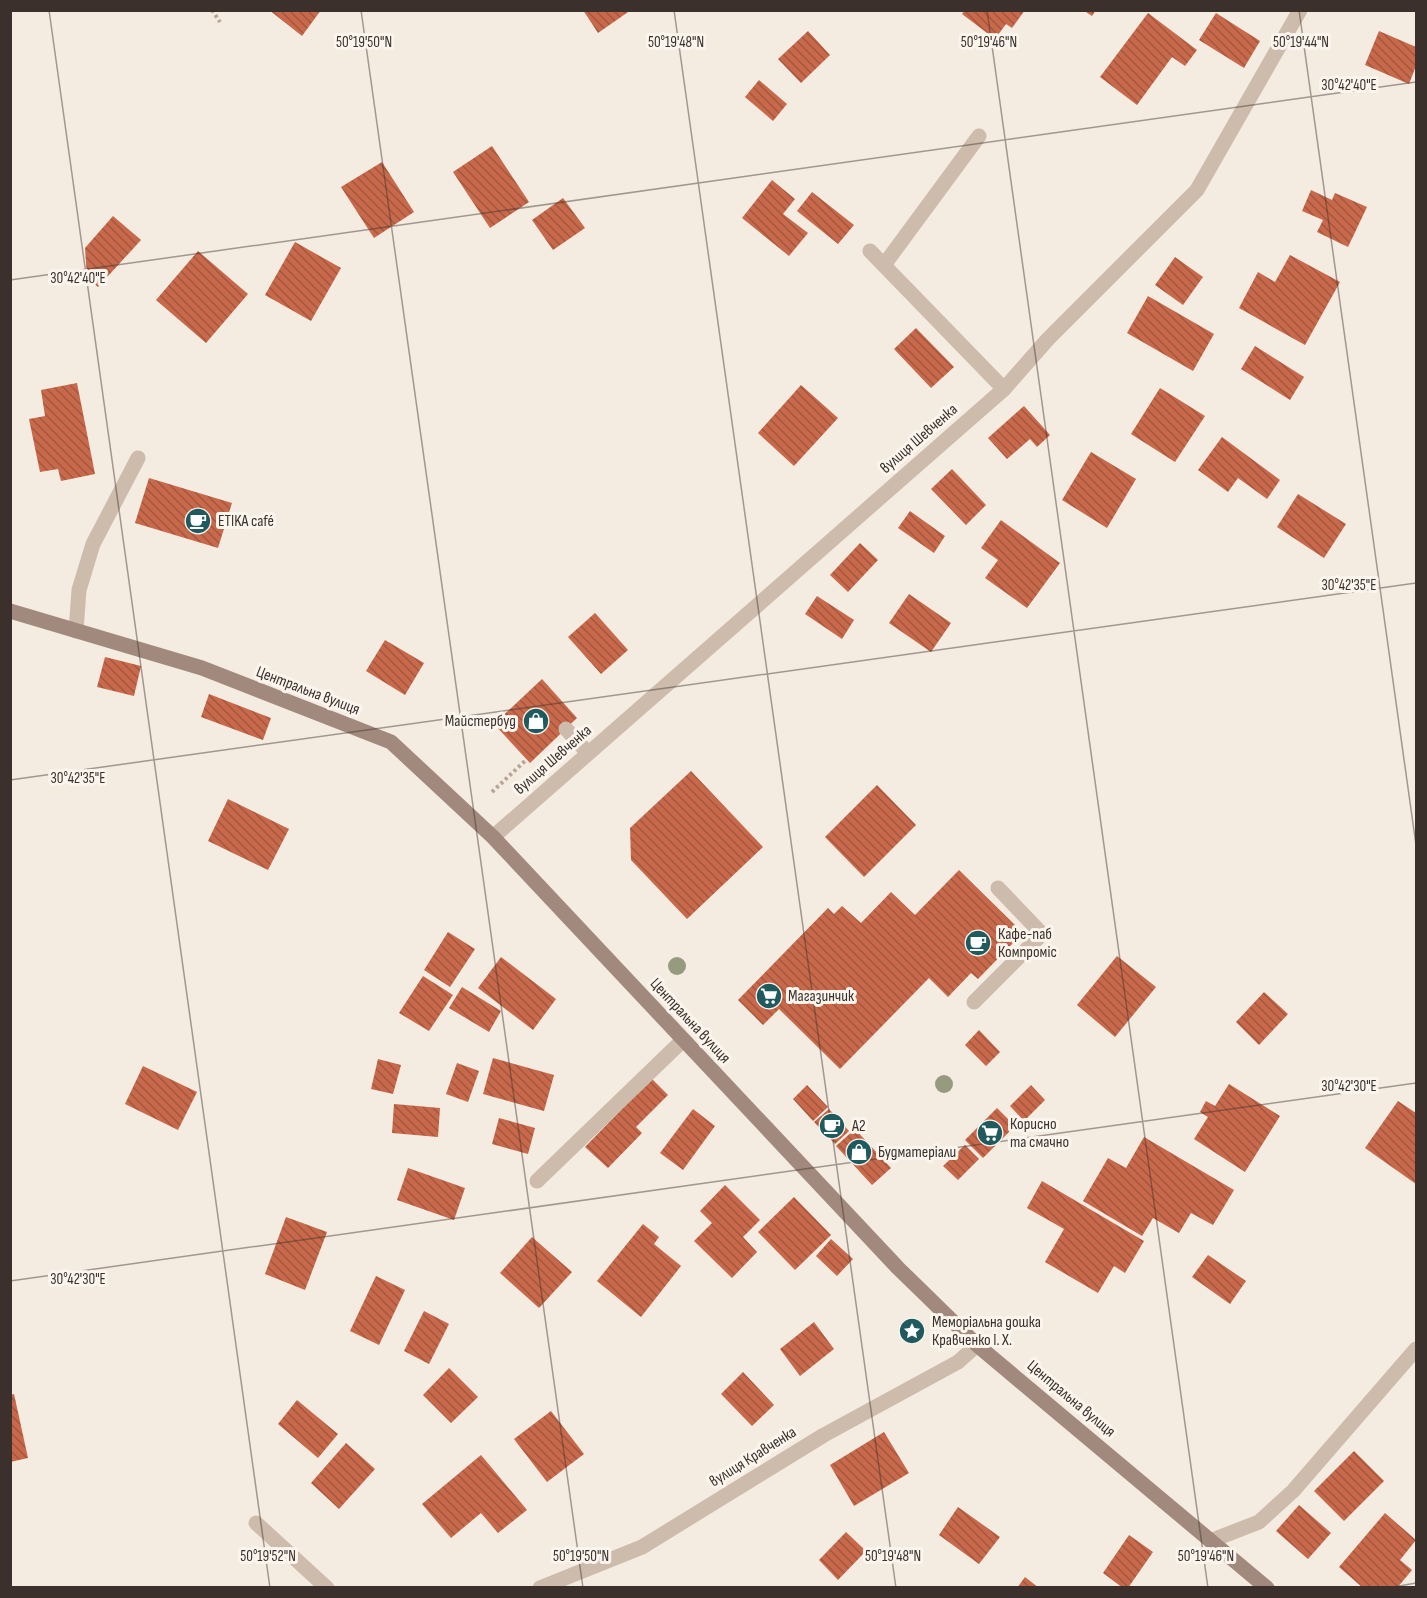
<svg xmlns="http://www.w3.org/2000/svg" width="1427" height="1598" viewBox="0 0 1427 1598" font-family="'Sofia Sans Condensed',sans-serif">
  <defs>
    <pattern id="building-back-hatch" width="6" height="6" patternUnits="userSpaceOnUse" patternTransform="scale(1.5)"><rect width="6" height="6" fill="#c8694b"/><path d="M-1 5l2 2M0 0l6 6M5-1l2 2" fill="none" stroke="#a4573f"/></pattern>
  </defs>
  <rect width="100%" height="100%" fill="#f4ebe1"/>
  <path fill="url(#building-back-hatch)" d="M269 10H321L302 36Z
    M583 10H631L598 33Z
    M965 10H1025L1012 28 1006 24 995 39 962 14Z
    M1083 10H1096L1092 16Z
    M1148 13 1197 50 1185 66 1172 57 1137 105 1100 77Z
    M1216 13 1260 41 1244 68 1199 40Z
    M808 31 830 55 801 83 778 59Z
    M1379 31 1416 47V66L1409 84 1365 65Z
    M759 80 787 104 773 121 745 97Z
    M492 146 529 202 490 228 453 172Z
    M382 162 414 212 374 238 341 187Z
    M772 180 795 199 783 214 808 233 789 256 742 218Z
    M1311 190 1332 200 1335 193 1367 207 1348 247 1317 232 1323 220 1302 211Z
    M812 192 854 225 838 244 797 211Z
    M563 198 585 228 553 250 532 220Z
    M113 216 141 240 98 287 87 277 85 248Z
    M295 242 341 268 311 321 265 295Z
    M198 251 248 294 206 343 156 300Z
    M1290 255 1340 282 1305 345 1239 308 1258 272 1275 282Z
    M1175 257 1203 277 1183 305 1155 285Z
    M1148 296 1214 334 1193 371 1127 333Z
    M916 328 954 367 931 388 894 349Z
    M1255 346 1304 377 1290 400 1241 369Z
    M77 383 95 474 61 481 58 469 40 472 29 419 45 416 41 390Z
    M801 385 838 418 794 466 758 433Z
    M1160 388 1205 416 1175 462 1131 434Z
    M1024 406 1050 435 1037 447 1030 439 1007 459 988 438Z
    M1222 437 1280 480 1267 499 1238 478 1228 492 1198 470Z
    M1091 452 1136 479 1107 528 1062 500Z
    M952 469 986 505 966 525 931 489Z
    M149 478 232 503 218 548 135 523Z
    M1298 494 1346 524 1324 558 1277 527Z
    M910 511 945 536 934 553 898 528Z
    M1001 520 1060 563 1027 608 985 578 998 560 981 548Z
    M860 543 878 560 848 592 830 575Z
    M909 594 951 623 931 652 889 623Z
    M817 596 854 620 842 639 805 614Z
    M595 613 628 650 601 674 568 637Z
    M385 640 424 663 405 695 366 671Z
    M105 657 141 666 134 696 97 687Z
    M542 679 577 718 530 763 494 724Z
    M209 694 271 718 263 740 201 717Z
    M691 771 763 847 687 919 631 860 630 828Z
    M877 785 916 825 864 877 825 837Z
    M228 799 289 829 268 870 208 841Z
    M959 870 1023 933 978 979 971 973 948 997 929 978 840 1069 779 1009 763 1025 738 1000 828 908 834 914 842 906 861 923 891 892 915 915Z
    M448 932 475 949 450 987 424 970Z
    M1117 956 1156 987 1115 1037 1077 1005Z
    M501 957 556 999 533 1030 478 988Z
    M423 976 453 995 429 1031 399 1013Z
    M462 987 501 1011 489 1032 449 1008Z
    M1264 992 1288 1014 1259 1045 1236 1022Z
    M979 1030 1000 1052 986 1066 965 1045Z
    M493 1058 554 1075 544 1111 483 1094Z
    M378 1059 401 1065 393 1094 371 1089Z
    M457 1063 479 1071 468 1102 446 1094Z
    M143 1066 197 1092 178 1130 125 1104Z
    M648 1075 668 1095 636 1127 642 1133 608 1168 585 1147 620 1111Z
    M1229 1084 1280 1116 1245 1172 1194 1139 1208 1117 1200 1112 1206 1101 1215 1106Z
    M807 1085 828 1107 813 1121 793 1099Z
    M1031 1085 1045 1100 1024 1121 1010 1106Z
    M1398 1101 1416 1113V1184L1365 1148Z
    M394 1104 440 1108 438 1137 392 1133Z
    M997 1108 1015 1126 983 1158 965 1140Z
    M693 1109 715 1126 683 1170 660 1153Z
    M829 1109 849 1131 835 1144 814 1122Z
    M499 1118 535 1128 528 1154 492 1144Z
    M855 1129 891 1168 872 1185 836 1146Z
    M1144 1137 1234 1190 1213 1225 1191 1213 1179 1233 1153 1218 1142 1236 1083 1201 1108 1158 1126 1168Z
    M965 1145 979 1159 958 1180 943 1166Z
    M408 1168 465 1188 454 1220 397 1200Z
    M1042 1181 1144 1241 1125 1273 1114 1266 1098 1293 1045 1262 1064 1229 1027 1208Z
    M725 1185 760 1220 743 1237 757 1252 732 1278 694 1241 712 1223 700 1211Z
    M794 1197 831 1235 795 1270 758 1232Z
    M286 1217 327 1232 305 1290 265 1274Z
    M643 1224 659 1237 654 1244 681 1266 641 1317 597 1281Z
    M532 1237 572 1272 539 1308 500 1273Z
    M831 1239 853 1259 837 1276 816 1256Z
    M1208 1255 1246 1281 1230 1304 1192 1277Z
    M376 1276 405 1290 379 1345 350 1331Z
    M424 1311 449 1324 429 1364 404 1351Z
    M814 1322 834 1349 800 1376 780 1349Z
    M449 1368 478 1397 451 1423 423 1395Z
    M743 1372 774 1405 752 1426 721 1394Z
    M14 1394 28 1458 10 1462V1395Z
    M297 1400 338 1434 318 1458 278 1424Z
    M551 1411 584 1454 547 1482 514 1439Z
    M884 1432 909 1473 854 1506 830 1465Z
    M346 1443 375 1469 339 1509 311 1483Z
    M1354 1451 1384 1481 1344 1521 1314 1491Z
    M481 1455 527 1510 498 1533 481 1513 451 1538 422 1504Z
    M1299 1505 1331 1533 1308 1559 1276 1531Z
    M958 1507 1000 1537 979 1564 939 1535Z
    M1385 1513 1416 1540 1400 1560 1412 1570 1397 1588H1363L1339 1567Z
    M846 1532 866 1551 838 1580 819 1560Z
    M1129 1535 1153 1552 1128 1588H1123L1103 1573Z
    M1025 1577 1039 1588H1017Z"/>
  <g fill="none" stroke-linecap="round" stroke-linejoin="round">
    <path stroke="#b9a596" stroke-width="4" stroke-dasharray="3 3" stroke-linecap="butt" d="M212 10 220 22
      M492 792 527 759"/>
    <path stroke="#cdbbac" stroke-width="15" d="M870 251 1004 389
      M884 265 979 136
      M76 631 79 590 93 544 138 458
      M566 729 588 753
      M974 1002 1042 934 998 888
      M537 1181 682 1041
      M1210 1541 1259 1522 1293 1491 1416 1349"/>
    <path stroke="#cdbbac" stroke-width="15" d="M493 837 1004 389 1048 339 1197 190 1300 10
      M256 1523 327 1588
      M540 1588 642 1547 824 1435 958 1362 977 1345"/>
    <path stroke="#a18a7d" stroke-width="15" d="M10 611 202 668 391 742 493 837 898 1268 977 1345 1267 1588"/>
  </g>
  <g fill="#969b7f">
    <circle cx="677" cy="966" r="9"/>
    <circle cx="944" cy="1084" r="9"/>
  </g>
  <path fill="none" stroke="#3b302b" stroke-width="1.5" stroke-opacity="0.45" d="M49 10 270 1588M361 10 583 1588M674 10 896 1588M987 10 1208 1588M1299 10 1416 845M10 280 1416 82M10 780 1416 583M10 1281 1416 1083M1388 1588 1416 1583"/>
  <defs>
    <g id="cafe-disc" transform="scale(1.35)"><circle r="9.5" fill="#1f5a5e" stroke="#fbf5ee"/><path d="M-5.5-4.5H6V0H3Q3 3.5 0 3.5H-2.5Q-5.5 3.5-5.5 0ZM3-3.2v2h1.7v-2ZM-6 4.5H4V6H-6Z" fill="#fff"/></g>
    <g id="shop-disc" transform="scale(1.35)"><circle r="9.5" fill="#1f5a5e" stroke="#fbf5ee"/><path d="M-5-2.5h2.3a2.7 3.5 0 0 1 5.4 0H5L5.5 6h-11ZM-1.5-2.5h3a1.5 2.3 0 0 0-3 0Z" fill="#fff"/></g>
    <g id="supermarket-disc" transform="scale(1.35)"><circle r="9.5" fill="#1f5a5e" stroke="#fbf5ee"/><path d="M-6-5.5h2.5l.6 2H6L4.5 2H-2.5L-4.4-4H-6ZM-1.5 3.2a1.3 1.3 0 1 0 .1 0ZM3 3.2a1.3 1.3 0 1 0 .1 0Z" fill="#fff"/></g>
    <g id="sight-disc" transform="scale(1.35)"><circle r="9.5" fill="#1f5a5e" stroke="#fbf5ee"/><path d="M0-6L1.8-2.2L6-1.7L2.9 1.2L3.7 5.4L0 3.3L-3.7 5.4L-2.9 1.2L-6-1.7L-1.8-2.2Z" fill="#fff"/></g>
  </defs>
  <g fill-rule="evenodd">
    <use href="#cafe-disc" x="198" y="521"/>
    <use href="#shop-disc" x="536" y="721"/>
    <use href="#cafe-disc" x="978" y="943"/>
    <use href="#supermarket-disc" x="769" y="996"/>
    <use href="#cafe-disc" x="832" y="1126"/>
    <use href="#supermarket-disc" x="990" y="1133"/>
    <use href="#shop-disc" x="859" y="1152"/>
    <use href="#sight-disc" x="912" y="1331"/>
  </g>
  <g text-anchor="middle" dominant-baseline="central" stroke-width="6" stroke-linejoin="round" paint-order="stroke">
    <g font-size="16" fill="#3b302b" stroke="#fbf5ee">
      <text transform="translate(919 439) rotate(-41)">вулиця Шевченка</text>
      <text transform="translate(308 691) rotate(21)">Центральна вулиця</text>
      <text transform="translate(553 760) rotate(-41)">вулиця Шевченка</text>
      <text transform="translate(690 1021) rotate(47)">Центральна вулиця</text>
      <text transform="translate(1071 1399) rotate(40)">Центральна вулиця</text>
      <text transform="translate(753 1457) rotate(-32)">вулиця Кравченка</text>
    </g>
    <g font-size="16" fill="#3b302b" stroke="#fbf5ee" text-anchor="start">
      <text x="218" y="521">ETIKA café</text>
      <text x="516" y="721" text-anchor="end">Майстербуд</text>
      <text x="998" y="934">Кафе-паб<tspan x="998" dy="18">Компроміс</tspan></text>
      <text x="788" y="996">Магазинчик</text>
      <text x="1010" y="1124">Корисно<tspan x="1010" dy="18">та смачно</tspan></text>
      <text x="852" y="1126">А2</text>
      <text x="878" y="1152">Будматеріали</text>
      <text x="932" y="1322">Меморіальна дошка<tspan x="932" dy="18">Кравченко І. Х.</tspan></text>
    </g>
  </g>
  <g font-size="15" text-anchor="middle" fill="#3b302b" stroke="#fbf5ee" stroke-width="6" stroke-linejoin="round" paint-order="stroke">
    <text x="364" y="47">50°19'50"N</text>
    <text x="676" y="47">50°19'48"N</text>
    <text x="989" y="47">50°19'46"N</text>
    <text x="1301" y="47">50°19'44"N</text>
    <text x="1349" y="90">30°42'40"E</text>
    <text x="78" y="283">30°42'40"E</text>
    <text x="1349" y="590">30°42'35"E</text>
    <text x="78" y="783">30°42'35"E</text>
    <text x="1349" y="1091">30°42'30"E</text>
    <text x="78" y="1284">30°42'30"E</text>
    <text x="268" y="1561">50°19'52"N</text>
    <text x="581" y="1561">50°19'50"N</text>
    <text x="893" y="1561">50°19'48"N</text>
    <text x="1206" y="1561">50°19'46"N</text>
  </g>
  <rect width="1427" height="1598" fill="none" stroke="#3b302b" stroke-width="24"/>
</svg>
